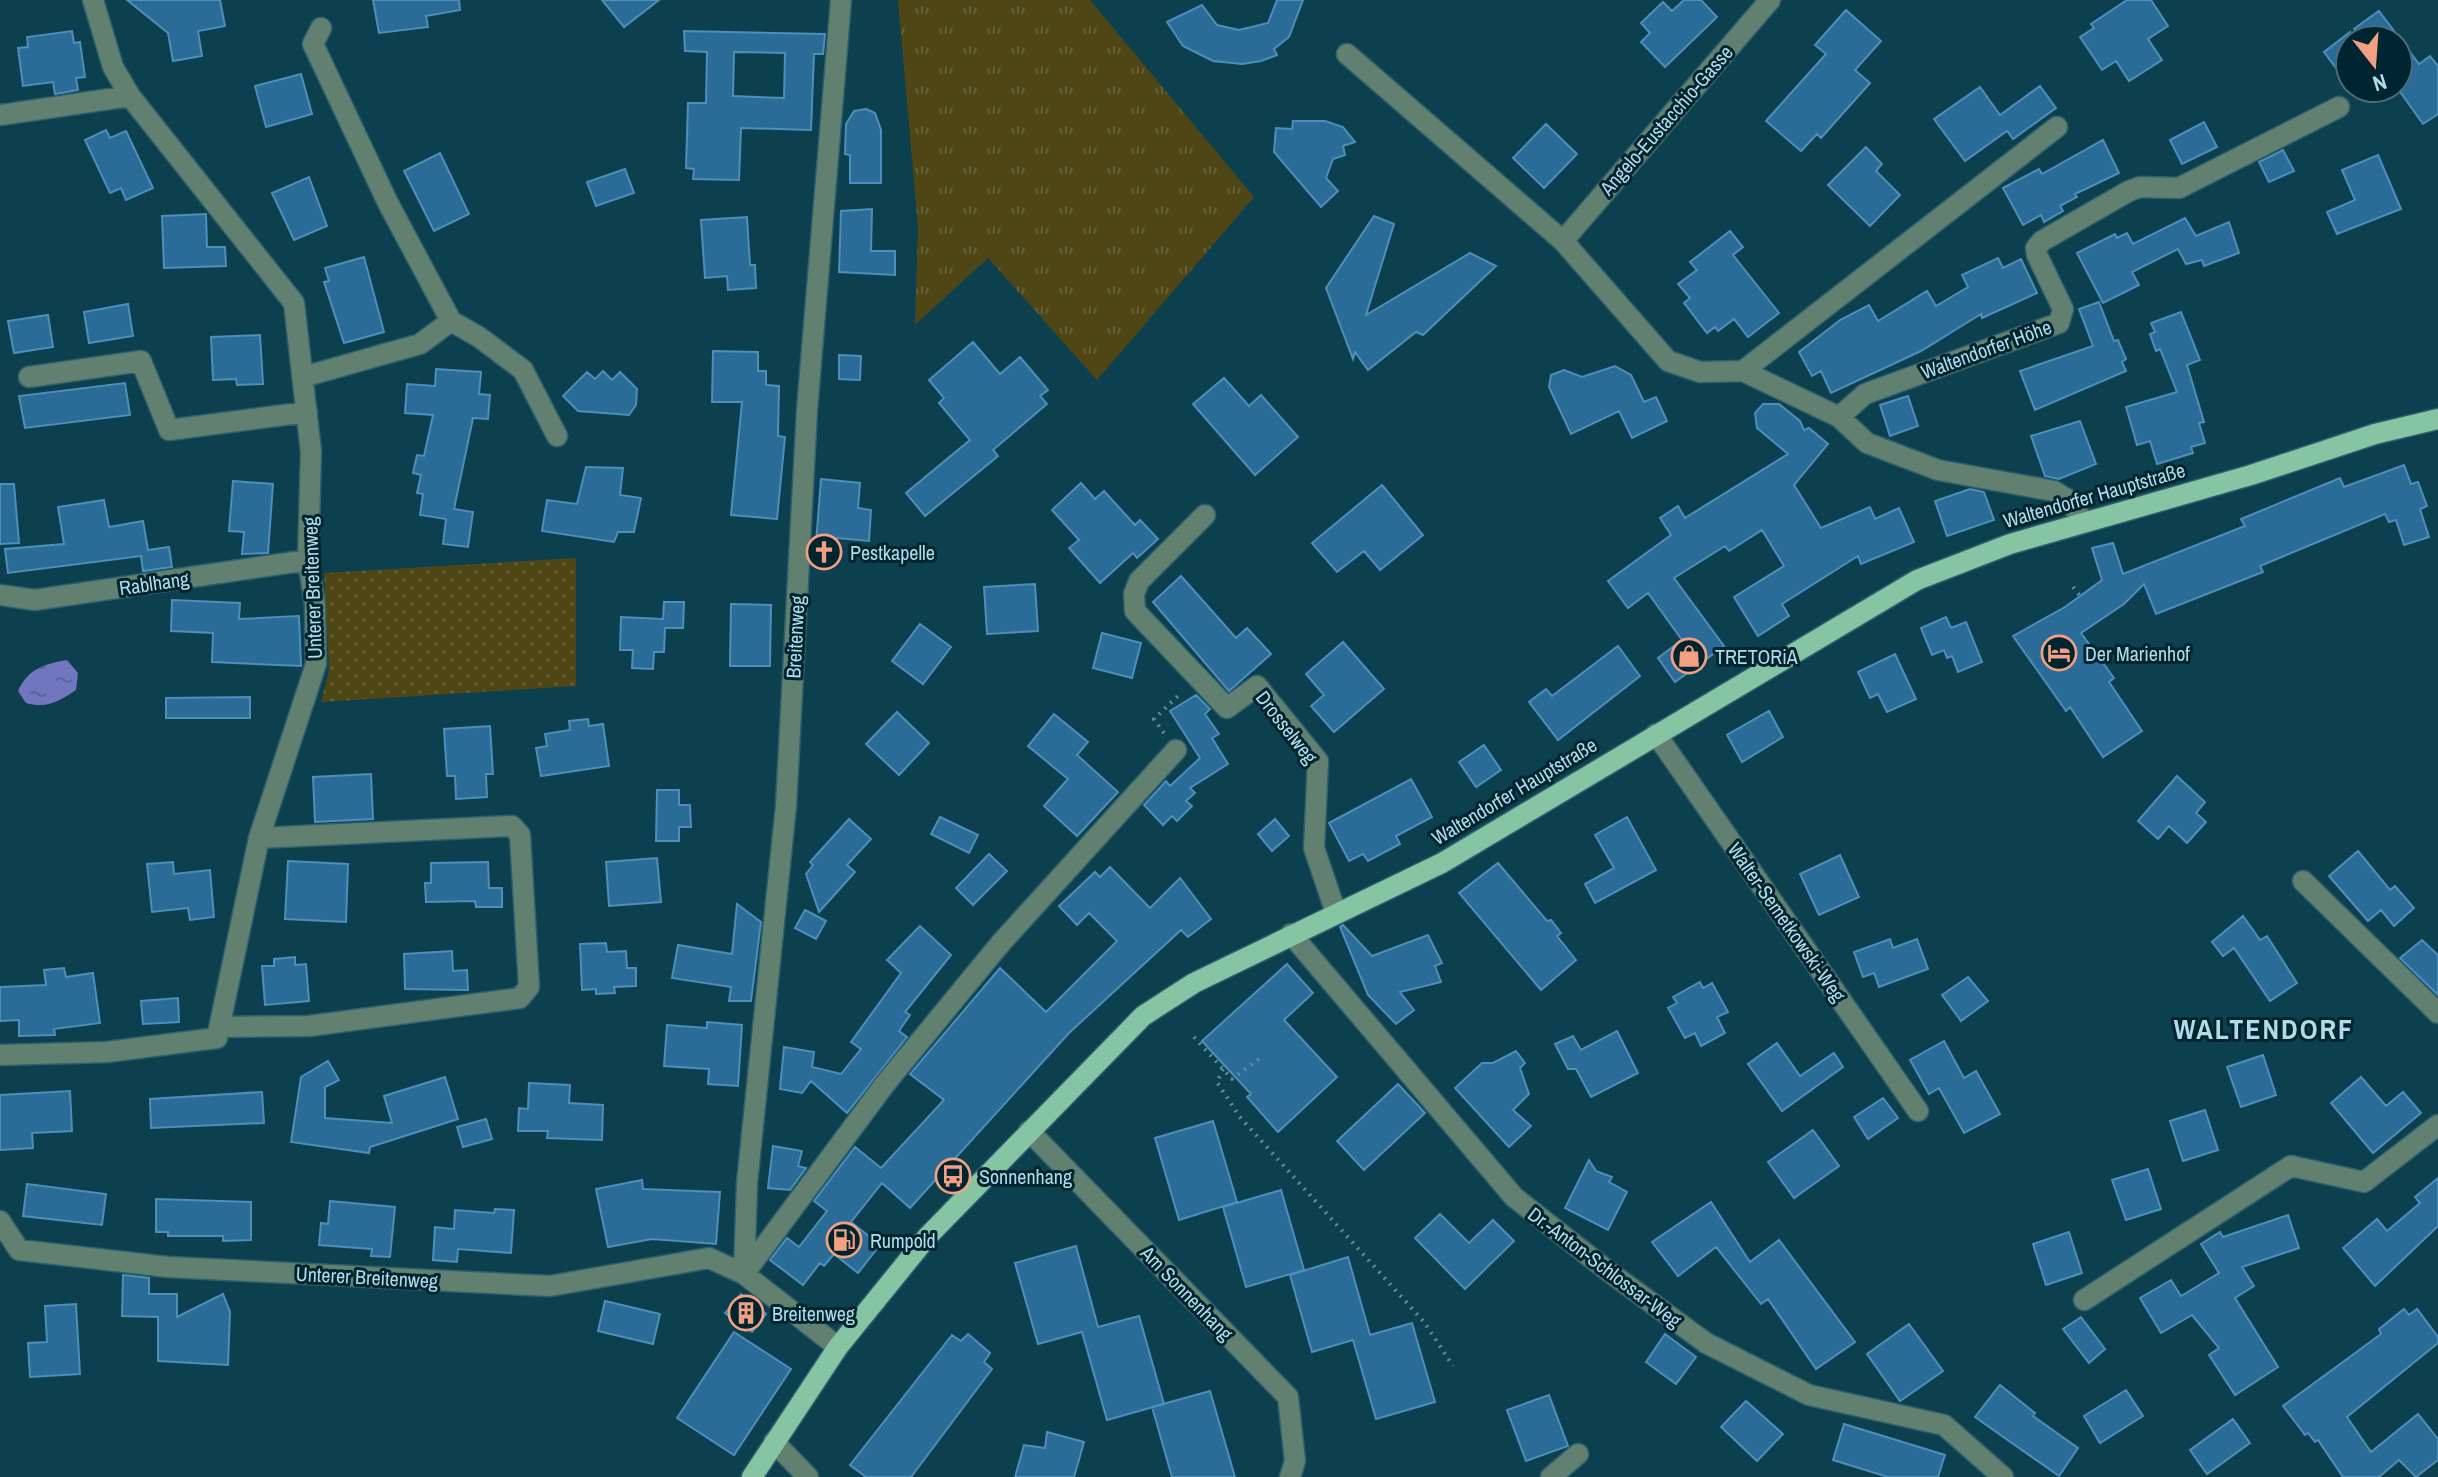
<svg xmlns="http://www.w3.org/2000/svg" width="2438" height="1477" viewBox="0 0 2438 1477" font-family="'Archivo Narrow',sans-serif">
  <defs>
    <pattern id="grass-tufts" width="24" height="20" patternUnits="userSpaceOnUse" patternTransform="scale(2)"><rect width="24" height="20" fill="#4e4615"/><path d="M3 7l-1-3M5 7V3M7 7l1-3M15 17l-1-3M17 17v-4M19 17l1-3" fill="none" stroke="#656037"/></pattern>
    <pattern id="park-dots" width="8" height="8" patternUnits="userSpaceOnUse" patternTransform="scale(2)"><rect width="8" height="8" fill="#4e4615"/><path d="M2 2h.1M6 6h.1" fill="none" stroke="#656037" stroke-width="1.8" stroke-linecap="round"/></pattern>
    <pattern id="water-ripples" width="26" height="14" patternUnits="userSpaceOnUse" patternTransform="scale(2)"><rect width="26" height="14" fill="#7276bf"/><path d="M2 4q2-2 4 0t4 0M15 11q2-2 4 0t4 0" fill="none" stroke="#5d6495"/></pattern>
  </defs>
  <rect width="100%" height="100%" fill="#0c404e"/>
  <path fill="url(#grass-tufts)" d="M898 0H1090L1254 197 1097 380 988 258 915 325 918 227Z"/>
  <path fill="url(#park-dots)" d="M576 558V686L321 702 329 671 324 573Z"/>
  <path fill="url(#water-ripples)" d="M67 660 78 673 76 690C59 701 47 709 26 703L18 691C28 669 44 664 67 660Z"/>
  <path fill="#2a6c97" stroke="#4d8eba" stroke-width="2" fill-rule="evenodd" d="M127 0H220L225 26 198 31 202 56 173 61 168 33Z
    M373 0H459L460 10 426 16 428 27 379 33Z
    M602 0H659L624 27Z
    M1277 0H1303L1289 37 1274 49 1277 55 1261 61 1242 64 1213 61 1183 46 1167 22 1202 5 1217 25 1239 30 1268 23Z
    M1684 0H1701L1717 17 1665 67 1641 42 1650 33 1641 23 1663 2 1672 11Z
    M2127 0H2151L2168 26 2148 39 2162 60 2129 81 2116 61 2102 70 2080 37 2094 28 2091 24Z
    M1846 10 1881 41 1855 70 1870 83 1821 138 1817 134 1801 151 1766 121 1826 54 1815 45Z
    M2379 11 2419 64 2430 56 2438 66V114L2423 124 2398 89V40H2362L2354 29Z
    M72 31 74 43 80 42 85 77 76 78 78 90 55 94 53 82 23 86 18 48 28 47 27 37Z
    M684 31 825 34 823 54H814L811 130 741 128 739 180 693 179 694 169 686 168 688 103H706L707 52 685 51ZM734 52 785 53 784 98 733 96Z
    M2350 32V87L2324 52Z
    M301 74 312 114 266 127 255 86Z
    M2040 86 2056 108 2013 139 2007 131 1965 161 1934 119 1980 87 2000 115Z
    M866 109 875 113 881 130V183H850V155L845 154 846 124 854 111Z
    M1293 121H1325L1343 127 1355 142 1343 146 1345 155 1333 159 1326 178 1338 191 1321 207 1274 152 1276 128 1292 129Z
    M2204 122 2217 147 2182 164 2170 140Z
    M1546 124 1577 154 1544 188 1513 158Z
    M106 130 110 138 126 131 153 188 126 200 121 188 110 193 85 140Z
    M2103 140 2119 173 2075 194 2077 197 2060 206 2063 211 2044 222 2041 215 2023 225 2003 188 2039 169 2042 174Z
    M1866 147 1882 164 1876 171 1900 195 1870 226 1828 185Z
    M2283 150 2294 171 2269 182 2259 162Z
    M440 153 469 214 434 231 404 171Z
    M2378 155 2401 209 2337 234 2327 212 2355 200 2342 170Z
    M625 169 634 193 596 206 587 182Z
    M309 177 327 226 294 240 272 193Z
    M872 209 871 251H895V275L839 272 841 211Z
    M206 214 207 247H225L226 266 164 268 162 216Z
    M1374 216 1394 224 1366 315 1470 253 1496 266 1423 335 1416 332 1368 370 1355 352 1353 359 1326 288Z
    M747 217 750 265H755L756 288 728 290 727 276 705 278 701 220Z
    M2185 218 2196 236 2229 222 2239 253 2204 266 2202 260 2186 264 2178 249 2132 272 2139 285 2103 303 2077 253 2115 234 2117 238 2127 233 2133 244Z
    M1730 231 1743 247 1733 255 1779 313 1748 337 1734 319 1718 331 1715 327 1707 333 1684 303 1690 298 1678 284 1697 270 1690 262Z
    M364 257 384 332 344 343 324 282 329 281 325 268Z
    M1998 258 2003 268 2021 259 2037 293 1982 318 1981 314 1921 351 1831 393 1821 371 1812 376 1799 352 1840 320 1869 305 1878 321 1927 291 1936 306 1968 287 1962 275Z
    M2099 302 2114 341 2118 340 2126 359 2122 362 2126 371 2035 410 2020 371 2093 346 2079 309Z
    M128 304 133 336 89 343 84 312Z
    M2181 312 2200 360 2187 365 2204 422 2199 423 2205 443 2191 447 2193 453 2157 464 2150 441 2137 445 2126 407 2177 392 2160 349 2156 351 2150 334 2155 332 2151 323Z
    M48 315 53 347 14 353 8 321Z
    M260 335 263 384 237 385 236 379 213 380 211 337Z
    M973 342 1000 374 1020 357 1048 390 1040 396 1047 404 993 450 998 456 925 516 906 493 970 440 939 403 944 398 929 380Z
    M713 351 758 352V371H766V385L779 386 778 436 785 437 777 519 731 515 742 402H712Z
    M839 355 861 356 860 380 839 379Z
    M1615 366 1631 375 1644 402 1656 397 1667 421 1632 438 1619 411 1571 434 1549 387 1551 375 1564 370 1582 377Z
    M436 369 481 372 479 394 490 395 488 419 473 418 454 509 473 512 468 547 443 544 446 519 420 515 423 494 417 493 421 475 413 473 417 455 424 456 433 415 405 413 407 384 435 386Z
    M603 371 612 380 620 372 637 389 636 405 629 415 578 411 563 396 587 372 595 379Z
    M1224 378 1249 406 1261 395 1298 437 1255 475 1193 404Z
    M125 383 130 415 25 428 19 396Z
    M1908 396 1918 426 1890 436 1880 405Z
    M1763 404H1779L1800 421 1804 430 1809 428 1828 444 1794 485 1821 528 1870 507 1875 519 1899 508 1914 542 1861 564 1858 556 1782 604 1789 616 1758 636 1734 597 1784 566 1762 530 1729 551 1725 546 1674 578 1724 646 1675 682 1658 658 1682 640 1648 593 1628 608 1608 581 1671 535 1660 518 1678 506 1685 518 1788 454 1757 428 1755 413Z
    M2080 421 2096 464 2059 479 2045 476 2031 436Z
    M2404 465 2411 484 2418 482 2427 506 2420 509 2429 537 2404 545 2396 520 2389 522 2385 514 2260 566 2263 572 2156 614 2144 584 2124 604 2081 633 2114 678 2109 682 2142 731 2103 757 2070 707 2066 711 2013 636 2065 607 2102 580 2092 548 2113 543 2123 574 2245 526 2241 519 2340 478 2344 487Z
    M586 467 623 468 620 495 641 498 634 532H618L614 542 542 531 547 500 577 504Z
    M821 479 860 483 858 508 871 510 869 541 837 538 832 558 815 556Z
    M233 481 273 484 268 553 242 554 244 532 229 531Z
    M1081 483 1095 499 1104 491 1135 525 1140 520 1158 539 1137 558 1133 553 1100 583 1069 548 1079 540 1052 510Z
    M0 484H14L19 543 0 544Z
    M1382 485 1423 535 1380 570 1364 551 1337 572 1312 543Z
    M1970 489 1984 492 1994 520 1947 536 1935 501Z
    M104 500 109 527 143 521 148 550 169 547 172 567 143 571 141 556 8 573 5 549 64 544 58 507Z
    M1181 576 1236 638 1247 628 1271 654 1229 691 1153 602Z
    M1035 584 1038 631 987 634 984 587Z
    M172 600 240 603 239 619 299 616 301 666 212 662 213 633 171 631Z
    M664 602H684L683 628H665L664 652H654L653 669 632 668 633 650H620L621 617 663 619Z
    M731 604 771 605 770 666H730Z
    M1946 617 1951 628 1966 622 1982 662 1958 672 1952 656 1947 658 1944 650 1932 655 1921 628Z
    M920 624 951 647 923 684 892 661Z
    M1102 633 1141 643 1132 678 1093 668Z
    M1343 642 1384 689 1334 732 1311 706 1324 695 1306 674Z
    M1618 646 1640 676 1558 740 1529 702 1546 689 1552 696Z
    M1895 654 1916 699 1887 712 1878 694 1870 698 1858 672Z
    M1196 695 1210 709 1205 714 1219 734 1212 738 1228 764 1190 788 1195 793 1186 801 1192 806 1177 821 1172 816 1163 825 1144 805 1166 781 1170 786 1200 758 1170 711Z
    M250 697V718H166V698Z
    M1769 711 1783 737 1742 762 1727 735Z
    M897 712 929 743 899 775 866 744Z
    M1054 714 1088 742 1077 755 1118 792 1077 836 1044 806 1068 779 1028 746Z
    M588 719 589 726 603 724 609 766 541 776 536 748 547 746 545 734 570 730 569 721Z
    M490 726 493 774H486L487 797 456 799 455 776H447L444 729Z
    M1484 745 1501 770 1476 787 1459 762Z
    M371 774 373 819 315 822 313 777Z
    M2177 776 2205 802 2196 813 2206 822 2187 843 2169 826 2158 839 2138 821Z
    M1411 779 1432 817 1396 836 1400 844 1368 861 1363 854 1349 861 1329 823Z
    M657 790H679V805H690L691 827H679V841H656Z
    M940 817 978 835 969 853 931 834Z
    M1627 817 1656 870 1595 903 1585 884 1614 868 1595 835Z
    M849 819 871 839 847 865 855 872 819 912 806 874 813 865 810 862Z
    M1275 819 1289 836 1272 851 1258 834Z
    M2358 851 2390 890 2395 886 2414 908 2394 926 2381 910 2368 921 2329 876Z
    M989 854 1007 871 973 905 956 888Z
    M1840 855 1859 897 1819 915 1800 874Z
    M657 858 661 902 609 906 606 862Z
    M288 861 348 864 346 922 285 919Z
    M173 862 174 874 210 870 214 917 190 920 188 908 152 912 147 864Z
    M488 862 489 888H502V907H476L475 901 426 902 425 883H431V863Z
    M1498 863 1547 921 1551 920 1561 933 1557 936 1576 960 1541 990 1459 893Z
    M1110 867 1150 908 1180 878 1211 919 1188 937 1181 930 1069 1033 910 1208 882 1183 851 1222 880 1245 858 1273 834 1254 824 1266 820 1263 803 1285 770 1260 787 1238 799 1247 827 1211 814 1201 855 1147 881 1168 944 1100 910 1074 1000 968 1046 1012 1117 941 1089 913 1077 925 1059 906 1095 872 1100 877Z
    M737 904 761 922 751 1001H729L731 987 672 978 678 945 732 954Z
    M805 910 826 921 816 939 795 928Z
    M2243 916 2260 940 2267 936 2297 983 2270 1001 2234 948 2223 956 2212 942Z
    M1343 925 1372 956 1428 935 1442 963 1435 966 1441 982 1400 992 1414 1010 1396 1024 1368 995 1340 927Z
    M920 926 951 955 905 1012 910 1015 899 1031 907 1037 847 1113 811 1081 802 1093 780 1089 784 1047 814 1052 812 1067 841 1074 861 1049 851 1042 901 973 887 960Z
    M1890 939 1893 948 1917 939 1928 969 1879 987 1874 973 1863 977 1854 952Z
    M2422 940 2438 955V995L2400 958Z
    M606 943 607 952 626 951 627 968H636V986L614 987 615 993 596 994V989L582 990 580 944Z
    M452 951 453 971 467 970 468 990 405 989 404 954Z
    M295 957V965L306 964 309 1001 265 1005 262 966H274V959Z
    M1287 964 1313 993 1284 1020 1337 1077 1278 1132 1247 1097 1251 1094 1202 1041Z
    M64 968 66 977 93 973 100 1023 54 1029 55 1035 19 1036V1020L0 1021V987L46 985 44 970Z
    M1968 977 1988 1001 1961 1021 1942 995Z
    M1700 982 1703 988 1712 983 1728 1012 1717 1017 1725 1033 1701 1046 1695 1033 1685 1038 1668 1008 1677 1003 1673 997Z
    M178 998 179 1022 143 1024 141 1001Z
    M707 1022 742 1025 738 1086 708 1084 709 1069 664 1066 667 1025 707 1028Z
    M1617 1031 1638 1073 1591 1097 1576 1069H1568L1555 1044 1573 1036 1581 1050Z
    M1944 1041 1964 1078 1976 1071 2000 1114 1964 1133 1939 1088 1929 1094 1910 1060Z
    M1777 1043 1800 1076 1834 1053 1843 1067 1782 1111 1748 1064Z
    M1516 1051 1525 1063 1520 1068 1529 1094 1513 1110 1531 1126 1509 1147 1455 1088 1482 1063H1493Z
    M2263 1055 2276 1095 2241 1107 2227 1067Z
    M328 1061 339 1080 325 1087V1118L392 1123 384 1096 445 1077 458 1119 370 1147 369 1153 291 1142 301 1077Z
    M2361 1077 2386 1106 2403 1092 2421 1113 2373 1153 2331 1103Z
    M529 1083 570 1085 569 1103 603 1105 602 1140 547 1138 548 1131H518L519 1108 528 1109Z
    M1398 1084 1425 1113 1364 1170 1337 1141Z
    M70 1091 72 1131 32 1133 33 1148 0 1150V1095Z
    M262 1092 264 1123 151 1128 150 1099Z
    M1883 1098 1898 1118 1868 1139 1854 1117Z
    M2205 1110 2218 1150 2183 1161 2170 1121Z
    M486 1119 492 1139 463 1147 457 1127Z
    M1213 1121 1237 1202 1179 1220 1155 1138Z
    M1813 1130 1839 1166 1794 1198 1768 1162Z
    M773 1146 802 1151 798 1166 806 1168 790 1190 768 1188Z
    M1589 1160 1596 1171 1612 1177 1609 1182 1627 1192 1608 1230 1565 1208Z
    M2148 1169 2161 1209 2126 1220 2112 1180Z
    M2438 1178V1226L2375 1286 2343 1248 2377 1219 2387 1231 2420 1203 2415 1197Z
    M642 1180 643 1189 720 1192 716 1244 652 1239 608 1247 596 1189Z
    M27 1184 106 1194 102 1225 23 1216Z
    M1281 1190 1304 1270 1246 1287 1223 1207Z
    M156 1199 251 1202V1240L223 1241V1236H168V1232H156Z
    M330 1201 395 1207 390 1257 371 1256 372 1249 319 1245 321 1223 328 1224Z
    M1711 1202 1750 1262 1779 1240 1855 1342 1816 1369 1768 1299 1761 1304 1716 1247 1678 1276 1652 1242Z
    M495 1209 514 1210 511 1253 458 1249 457 1262 433 1260 435 1227 454 1229 455 1210 494 1213Z
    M1440 1214 1469 1243 1493 1220 1514 1241 1465 1289 1415 1238Z
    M2288 1215 2299 1248 2242 1267 2254 1286 2235 1298 2278 1367 2235 1395 2209 1355 2219 1348 2192 1315 2161 1333 2140 1298 2171 1280 2181 1296 2219 1273 2201 1244 2220 1232 2223 1237Z
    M2069 1232 2082 1273 2046 1285 2033 1244Z
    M1076 1246 1098 1327 1139 1316 1164 1404 1107 1420 1082 1332 1038 1344 1015 1263Z
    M1348 1257 1370 1335 1412 1323 1435 1402 1376 1419 1353 1340 1312 1352 1290 1275Z
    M123 1275 149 1278V1294H177V1317L223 1294 230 1312 228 1365 158 1361V1317L122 1316Z
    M741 1294 766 1314 752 1332 725 1313Z
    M605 1301 660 1314 653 1344 598 1331Z
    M76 1304 80 1374 30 1377 28 1343 47 1342 45 1306Z
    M2404 1309 2409 1315 2417 1309 2438 1337V1343L2347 1417 2371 1452 2418 1414 2438 1439V1460L2416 1477 2399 1460 2379 1477H2343L2318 1440 2315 1442 2308 1433 2305 1435 2283 1406 2381 1334 2379 1329Z
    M2081 1317 2105 1349 2089 1363 2063 1329Z
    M1909 1324 1943 1371 1900 1401 1867 1354Z
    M734 1332 791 1369 734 1455 677 1418Z
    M968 1334 990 1353 984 1362 992 1369 911 1477H866L850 1465 952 1335 961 1341Z
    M1665 1334 1696 1357 1676 1384 1646 1362Z
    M2000 1385 2035 1413 2033 1416 2078 1448 2059 1476 1975 1417Z
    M2126 1390 2143 1416 2100 1443 2084 1416Z
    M1210 1391 1235 1477H1172L1152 1407Z
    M1549 1395 1568 1446 1526 1461 1507 1410Z
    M1746 1401 1783 1434 1757 1461 1721 1427Z
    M2233 1419 2250 1443 2207 1474 2190 1450Z
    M1844 1424 1945 1455 1938 1477H1888L1833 1460Z
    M1047 1432 1084 1442 1074 1477H1015L1024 1445 1045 1448Z"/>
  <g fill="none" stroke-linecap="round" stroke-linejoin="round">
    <g stroke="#2d5f6d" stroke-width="23">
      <path id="minor" d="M321 28 313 44 388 203 451 321
        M1347 54 1563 241 1668 361 1700 372 1743 371 1839 417 1867 443 1938 470 2054 491 2069 500 2083 521
        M0 115 130 96
        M1563 241 1770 0
        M1743 371 2057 127
        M29 377 141 361 169 430 307 412
        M303 377 420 344 451 321 479 337 523 370 557 436
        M1839 417 1865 394 2059 323 2063 309 2037 255 2036 248 2042 241 2129 191 2140 187 2179 188 2339 107
        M1205 515 1139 581 1134 594 1135 611 1227 708 1257 686 1318 761 1314 848 1336 913
        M0 595 35 600 308 560
        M1656 734 1918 1111
        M2303 881 2438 1013
        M1291 934 1514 1197 1608 1271 1706 1343 1809 1395 1944 1425 2003 1477
        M220 1027 309 1026 520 998 529 987 520 835 512 826 259 838
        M0 1055 107 1052 217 1038 259 838 316 664 315 605 308 560 311 452 294 303 130 96 113 67 93 0
        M1029 1131 1288 1397 1295 1461 1290 1477
        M0 1221 19 1250 168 1267 550 1286 709 1258 744 1274 885 1084 1000 944 1176 750
        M2084 1300 2291 1166 2364 1182 2438 1125
        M838 1347 744 1274 747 1183 786 806 807 410 841 0
        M774 1442 808 1477
        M1551 1477 1578 1454"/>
    </g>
    <g stroke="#2d5f6d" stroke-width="23">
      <path id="major" d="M752 1477 838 1347 928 1236 1143 1016 1194 983 1442 863 1917 580 2010 544 2251 475 2375 434 2438 419"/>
    </g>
    <path stroke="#5e8d9b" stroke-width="4" stroke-dasharray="2 6" stroke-linecap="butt" d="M2073 587 2080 596
      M1164 733 1154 719 1181 693
      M1194 1037 1232 1079 1263 1056
      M1223 1069 1217 1082 1239 1116 1424 1322 1453 1366"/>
    <use href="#minor" stroke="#62806f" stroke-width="20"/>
    <use href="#major" stroke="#86c5a4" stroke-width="20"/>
  </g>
  <defs>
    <g id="church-ring" transform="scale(1.8)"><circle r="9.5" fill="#002530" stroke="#f3a082" stroke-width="1.5"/><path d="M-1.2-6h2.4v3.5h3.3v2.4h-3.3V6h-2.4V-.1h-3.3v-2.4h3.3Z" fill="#f3a082"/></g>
    <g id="hotel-ring" transform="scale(1.8)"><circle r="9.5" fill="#002530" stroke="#f3a082" stroke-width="1.5"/><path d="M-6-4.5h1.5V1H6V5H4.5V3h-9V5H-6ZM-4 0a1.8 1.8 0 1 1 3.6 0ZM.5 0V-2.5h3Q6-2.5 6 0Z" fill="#f3a082"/></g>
    <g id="shop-ring" transform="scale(1.8)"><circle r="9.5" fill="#002530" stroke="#f3a082" stroke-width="1.5"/><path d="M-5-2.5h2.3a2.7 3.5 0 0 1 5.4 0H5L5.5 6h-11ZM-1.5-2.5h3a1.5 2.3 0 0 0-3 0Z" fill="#f3a082"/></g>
    <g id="bus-ring" transform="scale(1.8)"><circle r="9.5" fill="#002530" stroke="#f3a082" stroke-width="1.5"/><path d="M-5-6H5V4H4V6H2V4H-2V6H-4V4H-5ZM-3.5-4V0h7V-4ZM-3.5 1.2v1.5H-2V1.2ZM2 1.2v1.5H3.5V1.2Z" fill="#f3a082"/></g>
    <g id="fuel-ring" transform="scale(1.8)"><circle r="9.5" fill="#002530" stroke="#f3a082" stroke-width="1.5"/><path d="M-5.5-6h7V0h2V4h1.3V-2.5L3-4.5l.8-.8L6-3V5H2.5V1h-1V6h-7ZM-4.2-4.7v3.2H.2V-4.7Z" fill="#f3a082"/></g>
    <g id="building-ring" transform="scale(1.8)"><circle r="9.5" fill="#002530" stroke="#f3a082" stroke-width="1.5"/><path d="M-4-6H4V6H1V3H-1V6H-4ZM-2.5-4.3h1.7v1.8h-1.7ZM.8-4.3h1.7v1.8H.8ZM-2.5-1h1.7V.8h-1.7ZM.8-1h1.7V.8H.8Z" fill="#f3a082"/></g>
  </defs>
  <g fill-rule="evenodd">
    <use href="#church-ring" x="824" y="552"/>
    <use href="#hotel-ring" x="2059" y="653"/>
    <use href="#shop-ring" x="1689" y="656"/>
    <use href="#bus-ring" x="953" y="1176"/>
    <use href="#fuel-ring" x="844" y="1240"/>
    <use href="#building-ring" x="746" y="1313"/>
  </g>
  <g text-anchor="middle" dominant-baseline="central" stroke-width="6" stroke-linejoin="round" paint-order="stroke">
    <g font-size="20" fill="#b1dbe9" stroke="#002530">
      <text transform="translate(1666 120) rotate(-49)">Angelo-Eustacchio-Gasse</text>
      <text transform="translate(1986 349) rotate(-20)">Waltendorfer Höhe</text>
      <text transform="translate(2094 495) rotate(-16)">Waltendorfer Hauptstraße</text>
      <text transform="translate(154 583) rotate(-8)">Rablhang</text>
      <text transform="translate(312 588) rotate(-92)">Unterer Breitenweg</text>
      <text transform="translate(795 637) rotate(-87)">Breitenweg</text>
      <text transform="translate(1287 727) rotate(52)">Drosselweg</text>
      <text transform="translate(1514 791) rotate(-31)">Waltendorfer Hauptstraße</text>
      <text transform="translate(1787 922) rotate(55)">Walter-Semetkowski-Weg</text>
      <text transform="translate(1605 1267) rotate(37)">Dr.-Anton-Schlossar-Weg</text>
      <text transform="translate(367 1277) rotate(3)">Unterer Breitenweg</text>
      <text transform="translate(1187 1293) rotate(46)">Am Sonnenhang</text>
    </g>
    <g font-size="20" fill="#b1dbe9" stroke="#002530" text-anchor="start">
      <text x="850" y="552">Pestkapelle</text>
      <text x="2085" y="653">Der Marienhof</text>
      <text x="1715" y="656">TRETORiA</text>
      <text x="979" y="1176">Sonnenhang</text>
      <text x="870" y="1240">Rumpold</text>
      <text x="772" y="1313">Breitenweg</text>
    </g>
    <g font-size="28" font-weight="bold" letter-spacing="2" fill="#b1dbe9" stroke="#002530">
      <text x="2264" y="1029">WALTENDORF</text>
    </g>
  </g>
  <g transform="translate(2374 64) rotate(163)"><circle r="38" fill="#002530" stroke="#476e7a" stroke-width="2"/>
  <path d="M0-6L14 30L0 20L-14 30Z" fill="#f3a082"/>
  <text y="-12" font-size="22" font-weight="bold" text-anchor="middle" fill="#b1dbe9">N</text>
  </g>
</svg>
